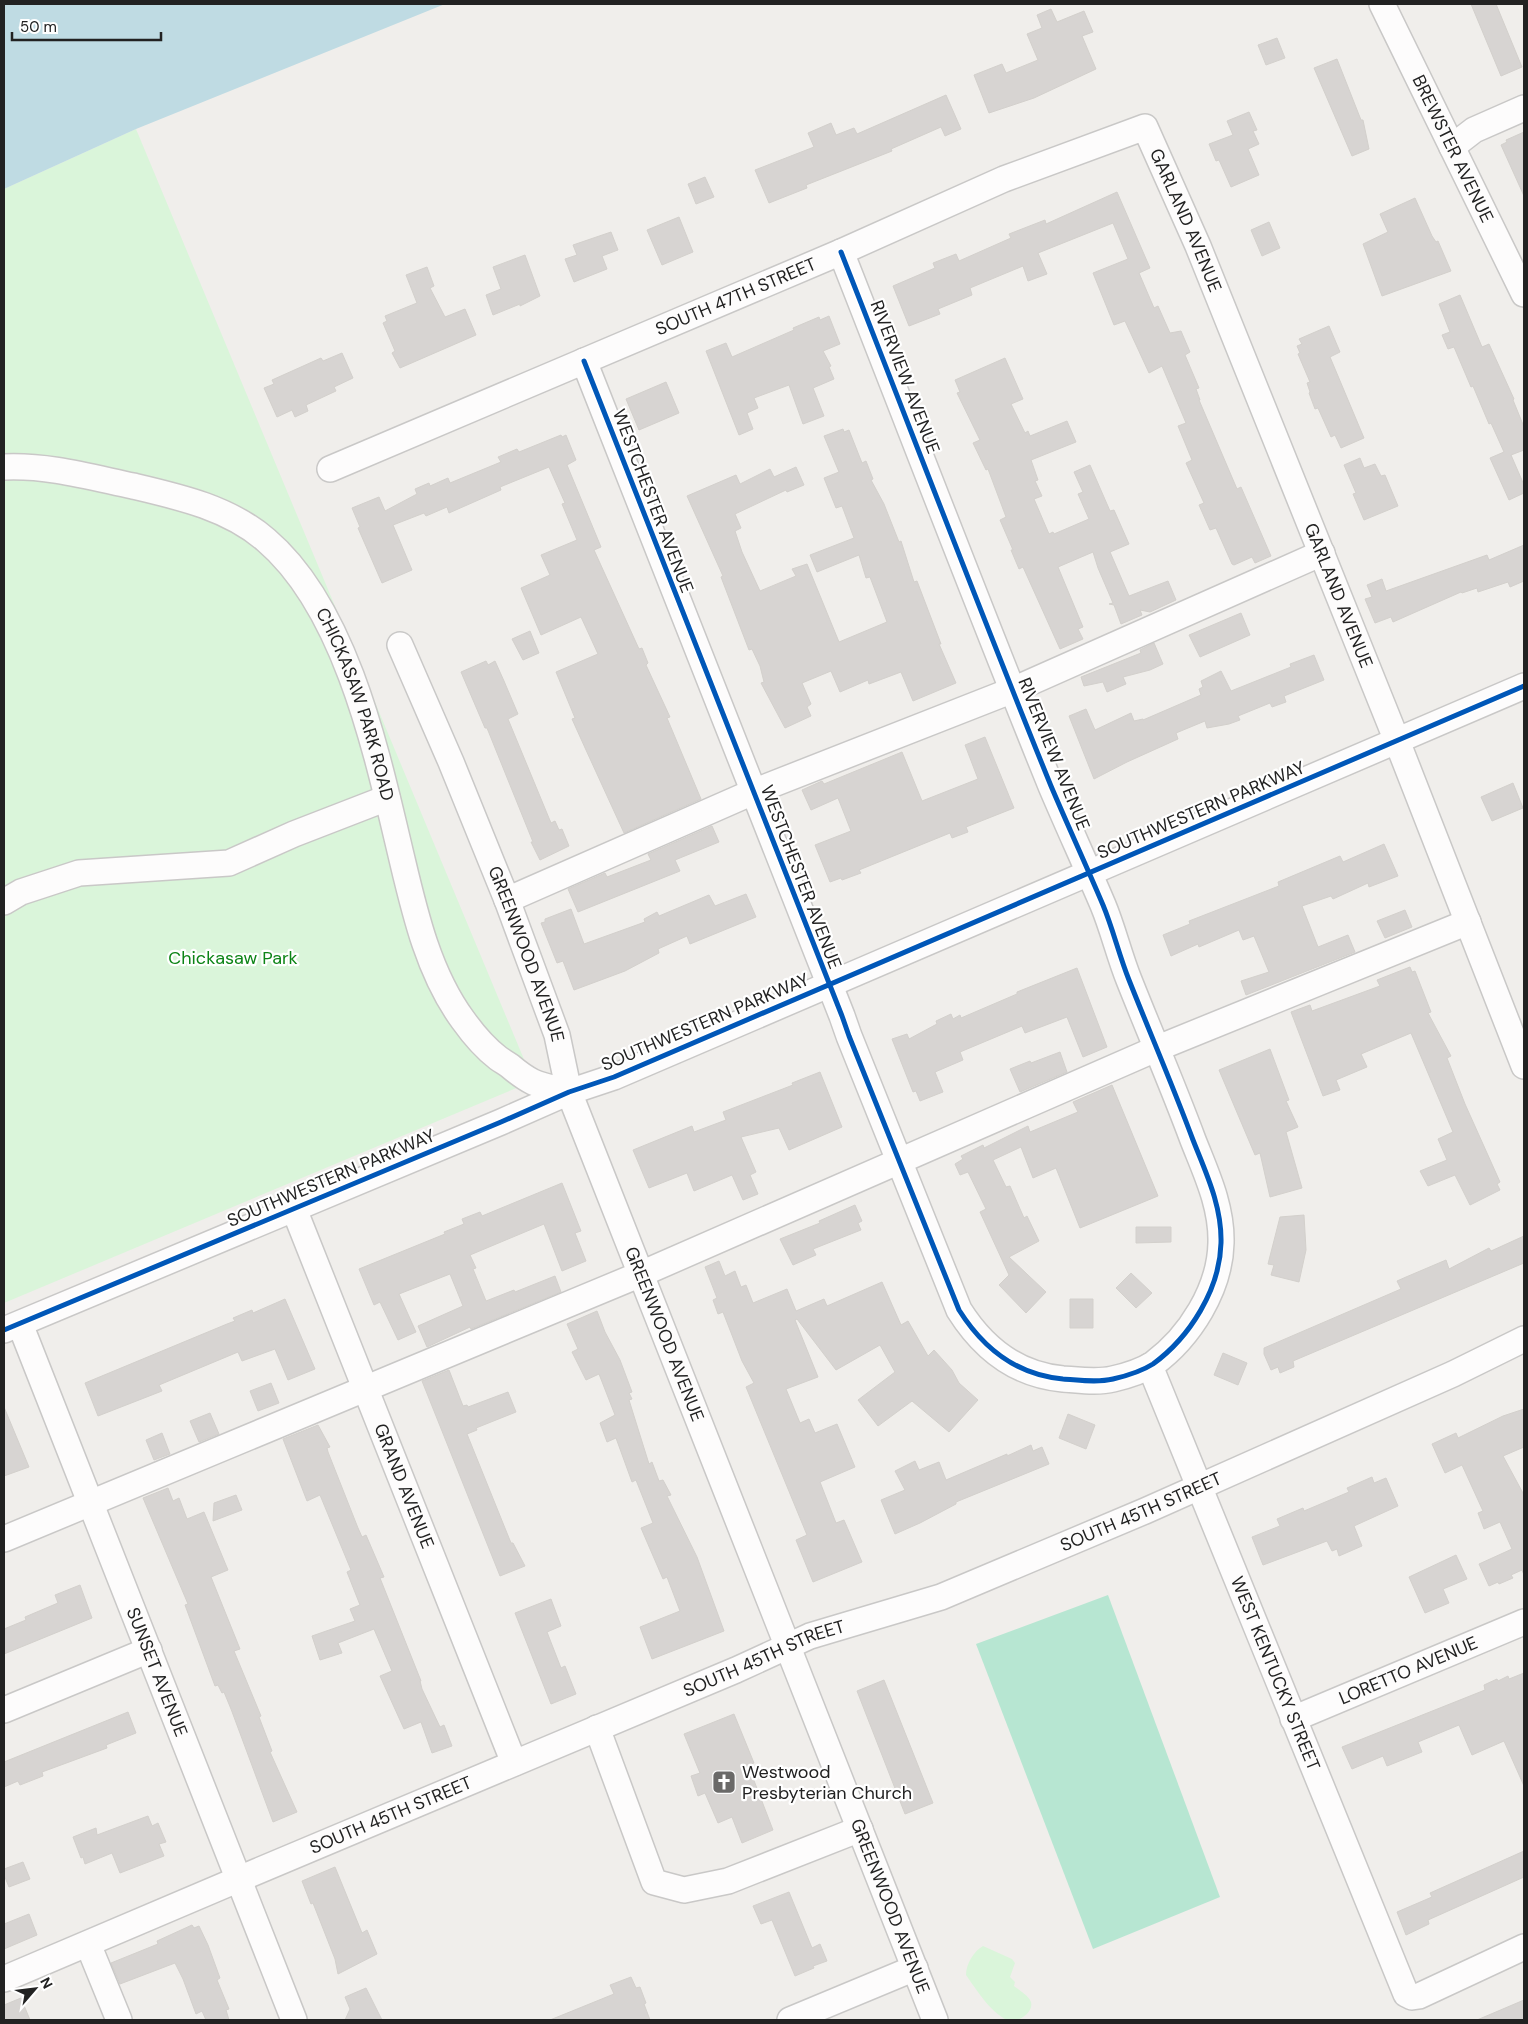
<svg xmlns="http://www.w3.org/2000/svg" width="1528" height="2024" viewBox="0 0 1528 2024" font-family="'DM Sans',sans-serif">
  <rect width="100%" height="100%" fill="#f0eeeb"/>
  <path fill="#daf5da" d="M136 129 533 1081 4 1303V189Z
    M983 1946 1012 1959 1015 1963 1010 1977 1015 1982 1014 1986C1019 1990 1029 1996 1031 2002 1034 2013 1017 2024 1007 2020 990 2012 976 1989 966 1975 966 1964 974 1951 983 1946Z"/>
  <path fill="#b7e6d2" d="M1108 1595 1220 1897 1093 1949 976 1644Z"/>
  <path fill="#bfdbe3" d="M4 4H445L136 129 4 189Z"/>
  <path fill="#d7d4d2" stroke="#d3d0cc" d="M1471 4H1496L1522 67 1501 76Z
    M1051 9 1057 22 1084 11 1093 32 1082 36 1096 69 1034 98 989 113 974 75 1002 64 1006 73 1038 60 1027 34 1042 28 1037 15Z
    M1277 38 1285 58 1266 65 1258 45Z
    M1337 59 1361 120H1363L1369 149 1352 156 1314 68Z
    M946 95 961 129 945 136 941 127 891 149 892 151 806 185 807 188 769 203 755 170 814 147 808 133 831 123 836 135 854 128 857 134Z
    M1249 112 1257 130 1253 131 1259 144 1248 149 1259 175 1231 187 1219 160 1216 161 1209 144 1233 135 1227 121Z
    M1524 132V196L1501 145 1507 142 1506 140Z
    M705 177 714 197 696 204 688 184Z
    M1117 192 1150 268 1139 273 1154 308 1158 306 1170 333 1181 331 1190 352 1185 355 1199 388 1196 389 1200 400H1199L1237 489 1241 487 1271 556 1255 563 1252 557 1234 565 1232 564 1216 528 1210 530 1199 505 1204 503 1186 463 1192 460 1178 426 1186 423 1162 366 1149 373 1125 321 1114 325 1093 273 1128 259 1113 223 1038 253 1047 274 1028 281 1023 266 970 288 972 295 938 309 940 314 909 326 893 286 935 268 933 263 956 254 959 261 1011 238 1009 234 1045 220 1046 224Z
    M1415 198 1432 236 1436 242 1438 241 1451 271 1382 296 1363 244 1388 232 1380 214Z
    M679 217 693 252 662 265 647 230Z
    M1269 222 1280 248 1262 256 1251 230Z
    M611 232 618 250 602 256 607 269 574 282 565 259 577 255 573 245Z
    M525 255 540 296 520 306V304L493 315 486 295 501 289 493 267Z
    M427 267 434 286 430 288 445 317 465 309 476 335 400 368 392 353 395 351 383 323 387 321 385 316 417 303 406 275Z
    M1460 295 1482 347 1489 344 1514 399 1513 400 1524 427V450L1511 455 1524 485V493L1509 500 1490 458 1504 452 1491 423 1489 424 1473 386 1471 387 1454 347 1448 349 1442 335 1450 332 1439 304Z
    M829 316 840 344 823 351 831 366 829 367 834 379 813 388 824 416 803 424 789 385 754 398 758 408 747 413 753 429 739 435 706 351 726 343 732 357 794 330 793 328 819 317 820 320Z
    M1329 326 1340 352 1330 357 1364 438 1341 448 1335 435 1331 437 1318 408 1315 409 1309 393 1310 392 1307 383 1310 382 1298 354 1300 353 1297 346 1302 344 1299 339Z
    M342 353 353 378 334 387 336 391 306 405 308 411 295 417 292 410 277 417 264 388 274 384 272 380 321 358 323 361Z
    M1005 358 1023 399 1011 404 1025 433 1028 431 1030 436 1067 421 1076 442 1031 460 1038 480 1035 481 1042 496 1034 499 1049 534 1053 532 1054 534 1089 519 1078 494 1083 492 1074 472 1090 465 1110 511 1114 510 1129 544 1110 552 1129 596 1168 581 1176 600 1150 612 1140 610 1142 615 1121 624 1114 605 1109 604 1113 603 1098 568 1093 552 1058 567 1083 627 1078 629 1083 639 1060 649 1023 567 1019 569 1011 550H1013L1000 520 1006 517 988 469 986 470 973 443 980 440 957 393 960 392 955 380Z
    M666 382 679 413 639 430 626 399Z
    M843 429 844 432 849 430 862 463 866 461 873 479 871 480 884 504 899 542 901 541 914 582 917 581 941 644H939L956 683 913 701 901 672 869 684 868 680 840 692 831 671 802 683 811 704 807 707 811 716 785 728 761 683 764 682 760 666 752 649 749 650 721 577 723 576 687 496 736 475 740 484 770 469 774 477 796 467 804 485 787 492 786 490 735 514 741 528 735 531 742 552 760 591 796 576 792 569 807 564 839 642 887 622 870 577 866 578 859 555 817 572 810 555 854 538 842 506 836 508 824 478 839 472 824 436Z
    M561 435 562 437 566 435 576 460 567 465 601 547 594 550 639 649 642 648 648 663 646 665 670 717 667 718 701 799 624 833 586 750 572 719 575 718 556 672 598 654 581 617 541 635 521 588 550 575 541 555 577 540 562 504 565 503 549 467 500 487 501 490 449 513 447 507 426 516 424 513 393 525 412 570 382 583 358 528 360 527 352 508 379 497 385 511 417 494 415 489 429 483 430 486 448 478 450 483 501 462 498 457 517 449 519 452Z
    M1360 458 1364 468 1375 464 1381 476 1385 475 1398 506 1364 520 1353 494 1356 493 1344 465Z
    M1524 545V581L1510 587 1508 582 1478 592 1477 588 1462 593 1461 592 1393 622 1391 617 1375 623 1365 599 1372 597 1367 585 1382 579 1386 591 1487 555 1489 560Z
    M1241 613 1250 635 1200 657 1189 635Z
    M530 631 539 653 523 660 512 639Z
    M1154 643 1163 664 1150 670 1123 677 1126 684 1107 692 1103 682 1084 686 1081 677 1141 653 1140 650Z
    M1314 655 1324 680 1284 696 1286 702 1272 707 1270 703 1238 716 1240 720 1229 724 1207 728 1205 721 1176 733 1178 739 1127 762 1094 779 1069 716 1086 709 1095 730 1131 713 1134 721 1143 719V720L1201 695 1199 689 1203 687 1201 681 1221 671 1231 691 1291 667 1290 664Z
    M486 661 488 665 495 661 504 681 518 714 508 719 551 823 555 821 559 830 562 829 569 846 540 860 531 842H533L487 728H485L461 672Z
    M985 737 1014 808 966 827 968 832 952 838 950 833 859 870 861 873 842 880 841 878 830 882 815 845 851 831 838 798 811 810 802 790 822 781 824 784 902 752 922 801 978 779 965 745Z
    M1513 783 1523 808 1492 821 1481 797Z
    M712 826 719 842 675 860 680 871 578 912 568 889 605 873 607 877 651 860 648 854Z
    M1384 844 1398 876 1369 887 1368 883 1333 899 1331 896 1302 906 1318 947 1348 935 1355 952 1246 995 1241 981 1269 972 1254 936 1243 940 1239 930 1199 947 1198 944 1171 956 1163 935 1190 924 1189 921 1279 886 1278 882 1340 856 1343 862Z
    M746 894 756 917 690 944 687 936 658 949 659 953 625 971 574 990 563 961 557 963 541 923 545 922V919L571 909 584 944 645 922 644 919 657 912 659 916 709 895 715 906Z
    M1405 910 1412 927 1385 938 1377 921Z
    M1410 967 1412 972 1415 971 1431 1012 1428 1013 1451 1056 1447 1058 1465 1104 1500 1182 1497 1184 1500 1190 1470 1205 1455 1175 1428 1186 1420 1171 1447 1160 1438 1139 1453 1132 1411 1033 1361 1054 1367 1067 1336 1080 1340 1090 1323 1096 1291 1012 1310 1005 1312 1011 1380 986 1377 980Z
    M1077 968 1107 1047 1083 1057 1067 1017 1025 1033 1022 1026 960 1052 963 1060 935 1072 943 1092 920 1101 916 1091 913 1092 892 1039 907 1034 909 1039 937 1024 936 1021 951 1014 953 1019 960 1015 961 1018 1017 994V992Z
    M1270 1049 1289 1100 1286 1101 1298 1127 1286 1132 1302 1188 1270 1197 1260 1153 1255 1155 1219 1070Z
    M1060 1052 1067 1072 1020 1092 1010 1069 1030 1061 1031 1063Z
    M820 1072 842 1127 789 1150 779 1128 741 1137 756 1172 750 1175 758 1194 743 1200 732 1175 694 1191 687 1173 649 1188 633 1150 692 1126 694 1132 726 1120 723 1112 793 1085 792 1083Z
    M1112 1085 1158 1196 1080 1228 1056 1168 1033 1178 1021 1147 993 1160 1006 1187 1010 1186 1024 1218 1027 1216 1039 1241 1009 1257 1046 1292 1026 1313 999 1285 1009 1275 980 1212 986 1209 968 1172 960 1175 955 1164 963 1159 961 1156 983 1145 984 1148 1028 1126 1030 1132 1078 1112 1073 1102Z
    M562 1183 581 1231 575 1233 586 1261 562 1271 544 1224 470 1255 476 1268 473 1269 486 1301 514 1290 515 1292 555 1276 561 1292 471 1329 470 1327 427 1347 418 1326 463 1306 450 1274 399 1294 416 1332 398 1340 380 1302 374 1305 359 1269 445 1234 444 1232 464 1224 462 1219 480 1212 482 1216Z
    M855 1205 862 1221 858 1223 861 1230 813 1249 816 1255 793 1265 780 1239 820 1223 819 1221Z
    M1304 1215 1306 1250 1299 1282 1271 1275 1274 1265 1268 1264 1280 1217Z
    M1136 1227H1171V1242L1136 1243Z
    M1524 1236V1263L1293 1361 1294 1367 1280 1373 1278 1367 1271 1370 1264 1354V1348L1401 1289 1397 1281 1406 1277 1446 1260 1449 1269 1489 1248 1491 1251Z
    M719 1261 725 1276 735 1271 741 1287 746 1285 753 1303 787 1289 796 1311 824 1299 827 1306 882 1282 901 1325 908 1321 928 1356 934 1350 952 1370 959 1383 978 1400 949 1432 912 1401 878 1426 858 1400 895 1372 880 1345 836 1370 797 1319 795 1320 818 1377 786 1389 800 1423 809 1419 815 1433 837 1424 855 1467 820 1482 836 1523 844 1520 862 1562 813 1582 796 1540 807 1535 746 1387 754 1383 742 1361 723 1312 718 1314 713 1300 717 1298 705 1267Z
    M1131 1273 1152 1293 1136 1308 1116 1288Z
    M285 1299 315 1369 288 1380 275 1349 242 1361 238 1352 159 1385 162 1391 98 1416 85 1383 227 1324 235 1321 233 1318 252 1310 253 1313Z
    M1070 1299H1093V1328H1070Z
    M597 1311 605 1332 620 1360 632 1392 629 1393 632 1399 629 1400 649 1464 652 1462 659 1481 663 1480 671 1495 667 1496 697 1557 724 1631 652 1659 640 1627 680 1611 667 1577 663 1579 641 1528 653 1523 636 1480 632 1482 616 1438 607 1442 600 1423 615 1415 599 1374 586 1380 572 1352 578 1349 567 1324Z
    M1223 1353 1247 1363 1238 1385 1214 1375Z
    M449 1370 463 1406 467 1405 468 1407 508 1392 516 1412 476 1428 477 1430 467 1434 511 1543H513L525 1566 500 1576 422 1381Z
    M271 1383 279 1403 258 1411 250 1391Z
    M4 1407 29 1467 4 1476Z
    M1524 1409V1447L1503 1456 1524 1495V1575L1522 1570 1511 1575 1513 1578 1499 1584 1498 1582 1489 1586 1479 1564 1512 1549 1500 1522 1484 1529 1478 1513 1483 1511 1462 1465 1445 1473 1432 1444 1456 1433 1458 1438 1503 1416Z
    M210 1413 219 1434 199 1442 190 1421Z
    M1068 1414 1095 1425 1086 1449 1059 1438Z
    M318 1425 330 1447 327 1448 328 1452 358 1528 362 1537 366 1535 384 1577 380 1578 421 1681H420L422 1689 440 1727 444 1725 452 1746 432 1753 421 1722 404 1729 380 1676 392 1671 374 1629 338 1643 342 1653 320 1660 312 1636 355 1621 350 1609 360 1605 347 1572 351 1570 320 1495 307 1501 283 1439Z
    M162 1433 170 1454 154 1460 146 1440Z
    M1031 1445 1033 1451 1042 1447 1049 1464 956 1502V1504L920 1523 895 1534 881 1500 905 1490 895 1471 915 1461 919 1470 939 1462 946 1480 1007 1454V1456Z
    M1372 1477 1374 1483 1386 1478 1398 1506 1354 1526 1362 1546 1339 1556 1337 1549 1332 1551 1327 1541 1263 1565 1252 1537 1280 1526 1277 1519 1303 1508 1304 1511 1349 1492 1347 1488Z
    M168 1488 173 1501 179 1498 187 1519 204 1512 228 1570 211 1577 240 1649 234 1651 261 1716 259 1717 272 1751 270 1752 297 1812 273 1822 231 1709 224 1692 222 1693 218 1685 215 1686 185 1605 188 1604 143 1498Z
    M236 1495 242 1510 213 1521 214 1503Z
    M1456 1555 1467 1579 1443 1589 1449 1603 1425 1613 1409 1577Z
    M80 1585 92 1618 4 1654V1629L26 1620 25 1617 58 1603 55 1595Z
    M551 1599 561 1626 547 1632 561 1668 565 1666 576 1694 551 1704 515 1613Z
    M1524 1673V1786L1504 1741 1472 1755 1459 1725 1418 1742 1422 1752 1387 1766 1383 1756 1352 1769 1342 1747 1485 1690 1484 1685 1497 1679 1498 1681 1508 1676 1509 1679Z
    M884 1680 933 1803 905 1814 857 1691Z
    M128 1712 136 1733 106 1745 107 1748 42 1772 43 1776 20 1785 18 1781 4 1787V1762Z
    M734 1714 754 1763 748 1765 773 1830 742 1843 732 1817 718 1823 705 1793 698 1796 691 1776 700 1773 684 1734Z
    M148 1816 152 1826 158 1823 166 1842 159 1844 164 1856 120 1873 112 1853 85 1864 83 1857 81 1858 73 1837 96 1828 97 1835Z
    M1524 1851V1877L1428 1920 1429 1924 1406 1935 1397 1912 1432 1897 1430 1893Z
    M23 1862 30 1879 9 1887 4 1875V1869Z
    M335 1867 362 1933 367 1930 377 1954 338 1974 335 1959 313 1903 311 1904 302 1881Z
    M789 1892 812 1948 820 1944 827 1961 813 1966 814 1968 795 1976 772 1920 761 1924 753 1906Z
    M29 1914 37 1935 4 1949V1924Z
    M192 1925 194 1928 199 1926 208 1945 220 1978 217 1980 229 2009 226 2010 229 2020H206L202 2011 196 2014 183 1979 175 1963 120 1984 111 1963 158 1944 157 1941Z
    M631 1977 636 1988 640 1987 646 2003 644 2004 650 2020H550L614 1994 610 1985Z
    M366 1988 382 2020H345L350 2009 345 1997Z
    M21 1998 30 2020H4V2005Z
    M1524 2000V2020H1477Z"/>
  <g fill="none" stroke-linecap="round" stroke-linejoin="round">
    <g stroke="#c9c8c7" stroke-width="28">
      <g id="minor">
        <path id="s1" d="M1382 4 1524 294"/>
        <path d="M1452 147 1474 130 1524 108"/>
        <path d="M584 361 842 1016 849 1036 959 1310C983 1348 1017 1375 1063 1379 1079 1380 1097 1383 1113 1379 1126 1376 1142 1371 1153 1364 1190 1337 1220 1289 1221 1243 1222 1206 1206 1173 1193 1140 1173 1086 1150 1033 1129 980 1119 955 1113 929 1103 905 1086 865 1068 826 1051 786 979 609 911 430 841 252"/>
        <path id="s2" d="M4 467C48 465 90 477 133 486 180 497 229 508 266 540 348 610 378 759 402 859 415 914 429 974 463 1020 473 1034 485 1048 498 1058 502 1061 506 1063 510 1066 517 1072 525 1078 533 1082 544 1087 558 1089 569 1092"/>
        <path id="s3" d="M330 469 841 252 1004 179 1145 127 1198 246 1397 741 1524 1066"/>
        <path id="s4" d="M400 645 451 762 507 900 557 1035 569 1092 935 2020"/>
        <path d="M507 900 753 792 1013 690 1322 553"/>
        <path d="M4 902 21 892 79 873 229 863 294 834 387 798"/>
        <path id="s5" d="M294 1209 514 1763"/>
        <path id="s6" d="M20 1324 294 2020"/>
        <path d="M4 1330 501 1122 569 1092 614 1077 1524 686"/>
        <path id="s7" d="M1150 1366 1406 1994 1412 1997 1419 1996 1524 1947"/>
        <path d="M4 1539 641 1274 1158 1048 1468 922"/>
        <path d="M4 1710 149 1650"/>
        <path id="s8" d="M1293 1719 1524 1622"/>
        <path d="M597 1728 654 1882 684 1890 728 1881 860 1829"/>
        <path d="M88 1944 119 2020"/>
        <path id="s9" d="M4 1979 258 1871 736 1670 810 1636 941 1597 1145 1511 1453 1374 1524 1339"/>
        <path d="M790 2020 915 1968"/>
      </g>
    </g>
    <use href="#minor" stroke="#fdfcfc" stroke-width="25"/>
    <g stroke="#fff" stroke-width="8">
      <path id="cycleway" d="M584 361 842 1016 849 1036 959 1310C983 1348 1017 1375 1063 1379 1079 1380 1097 1383 1113 1379 1126 1376 1142 1371 1153 1364 1190 1337 1220 1289 1221 1243 1222 1206 1206 1173 1193 1140 1173 1086 1150 1033 1129 980 1119 955 1113 929 1103 905 1086 865 1068 826 1051 786 979 609 911 430 841 252
        M4 1330 501 1122 569 1092 614 1077 1524 686"/>
    </g>
    <use href="#cycleway" stroke="#0057b8" stroke-width="5"/>
  </g>
  <defs>
    <g id="church-square" transform="scale(1.25)"><rect x="-9" y="-9" width="18" height="18" rx="4" fill="#6a6968" stroke="#fff"/><path d="M-1.2-6h2.4v3.5h3.3v2.4h-3.3V6h-2.4V-.1h-3.3v-2.4h3.3Z" fill="#fff"/></g>
  </defs>
  <g fill-rule="evenodd">
    <use href="#church-square" x="724" y="1782"/>
  </g>
  <g text-anchor="middle" dominant-baseline="central" stroke-width="4.5" stroke-linejoin="round" paint-order="stroke">
    <g font-size="18" fill="#222" stroke="#fff">
      <text stroke="none"><textPath href="#s1" startOffset="161">BREWSTER AVENUE</textPath></text>
      <text stroke="none"><textPath href="#s3" startOffset="986">GARLAND AVENUE</textPath></text>
      <text stroke="none"><textPath href="#s3" startOffset="441">SOUTH 47TH STREET</textPath></text>
      <text transform="translate(905 377) rotate(69)">RIVERVIEW AVENUE</text>
      <text transform="translate(653 501) rotate(69)">WESTCHESTER AVENUE</text>
      <text stroke="none"><textPath href="#s3" startOffset="1391">GARLAND AVENUE</textPath></text>
      <text stroke="none"><textPath href="#s2" startOffset="466">CHICKASAW PARK ROAD</textPath></text>
      <text transform="translate(1054 754) rotate(68)">RIVERVIEW AVENUE</text>
      <text transform="translate(1201 810) rotate(-23)">SOUTHWESTERN PARKWAY</text>
      <text transform="translate(801 877) rotate(69)">WESTCHESTER AVENUE</text>
      <text stroke="none"><textPath href="#s4" startOffset="334">GREENWOOD AVENUE</textPath></text>
      <text transform="translate(705 1022) rotate(-23)">SOUTHWESTERN PARKWAY</text>
      <text transform="translate(331 1178) rotate(-23)">SOUTHWESTERN PARKWAY</text>
      <text stroke="none"><textPath href="#s4" startOffset="739">GREENWOOD AVENUE</textPath></text>
      <text stroke="none"><textPath href="#s5" startOffset="298">GRAND AVENUE</textPath></text>
      <text stroke="none"><textPath href="#s9" startOffset="1230">SOUTH 45TH STREET</textPath></text>
      <text stroke="none"><textPath href="#s9" startOffset="825">SOUTH 45TH STREET</textPath></text>
      <text stroke="none"><textPath href="#s8" startOffset="125">LORETTO AVENUE</textPath></text>
      <text stroke="none"><textPath href="#s6" startOffset="374">SUNSET AVENUE</textPath></text>
      <text stroke="none"><textPath href="#s7" startOffset="332">WEST KENTUCKY STREET</textPath></text>
      <text stroke="none"><textPath href="#s9" startOffset="420">SOUTH 45TH STREET</textPath></text>
      <text stroke="none"><textPath href="#s4" startOffset="1354">GREENWOOD AVENUE</textPath></text>
    </g>
    <g font-size="18" fill="#0c8416" stroke="#fff">
      <text x="233" y="958">Chickasaw Park</text>
    </g>
    <g font-size="18" fill="#222" stroke="#fff" text-anchor="start">
      <text x="742" y="1772">Westwood<tspan x="742" dy="21">Presbyterian Church</tspan></text>
    </g>
  </g>
  <rect width="1528" height="2024" fill="none" stroke="#222222" stroke-width="10"/>
  <g transform="translate(35 1989) rotate(62)" stroke="#ffffff" stroke-width="4" paint-order="stroke">
  <path d="M0-4L9 19L0 12L-9 19Z" fill="#222222"/>
  <text y="-8" font-size="14" font-weight="bold" text-anchor="middle" fill="#222222">N</text>
  </g>
  <path d="M12 32v8h149v-8" fill="none" stroke="#222222" stroke-width="2.5"/>
  <text x="20" y="32" font-size="15" fill="#222222" stroke="#ffffff" stroke-width="4" paint-order="stroke">50 m</text>
</svg>
